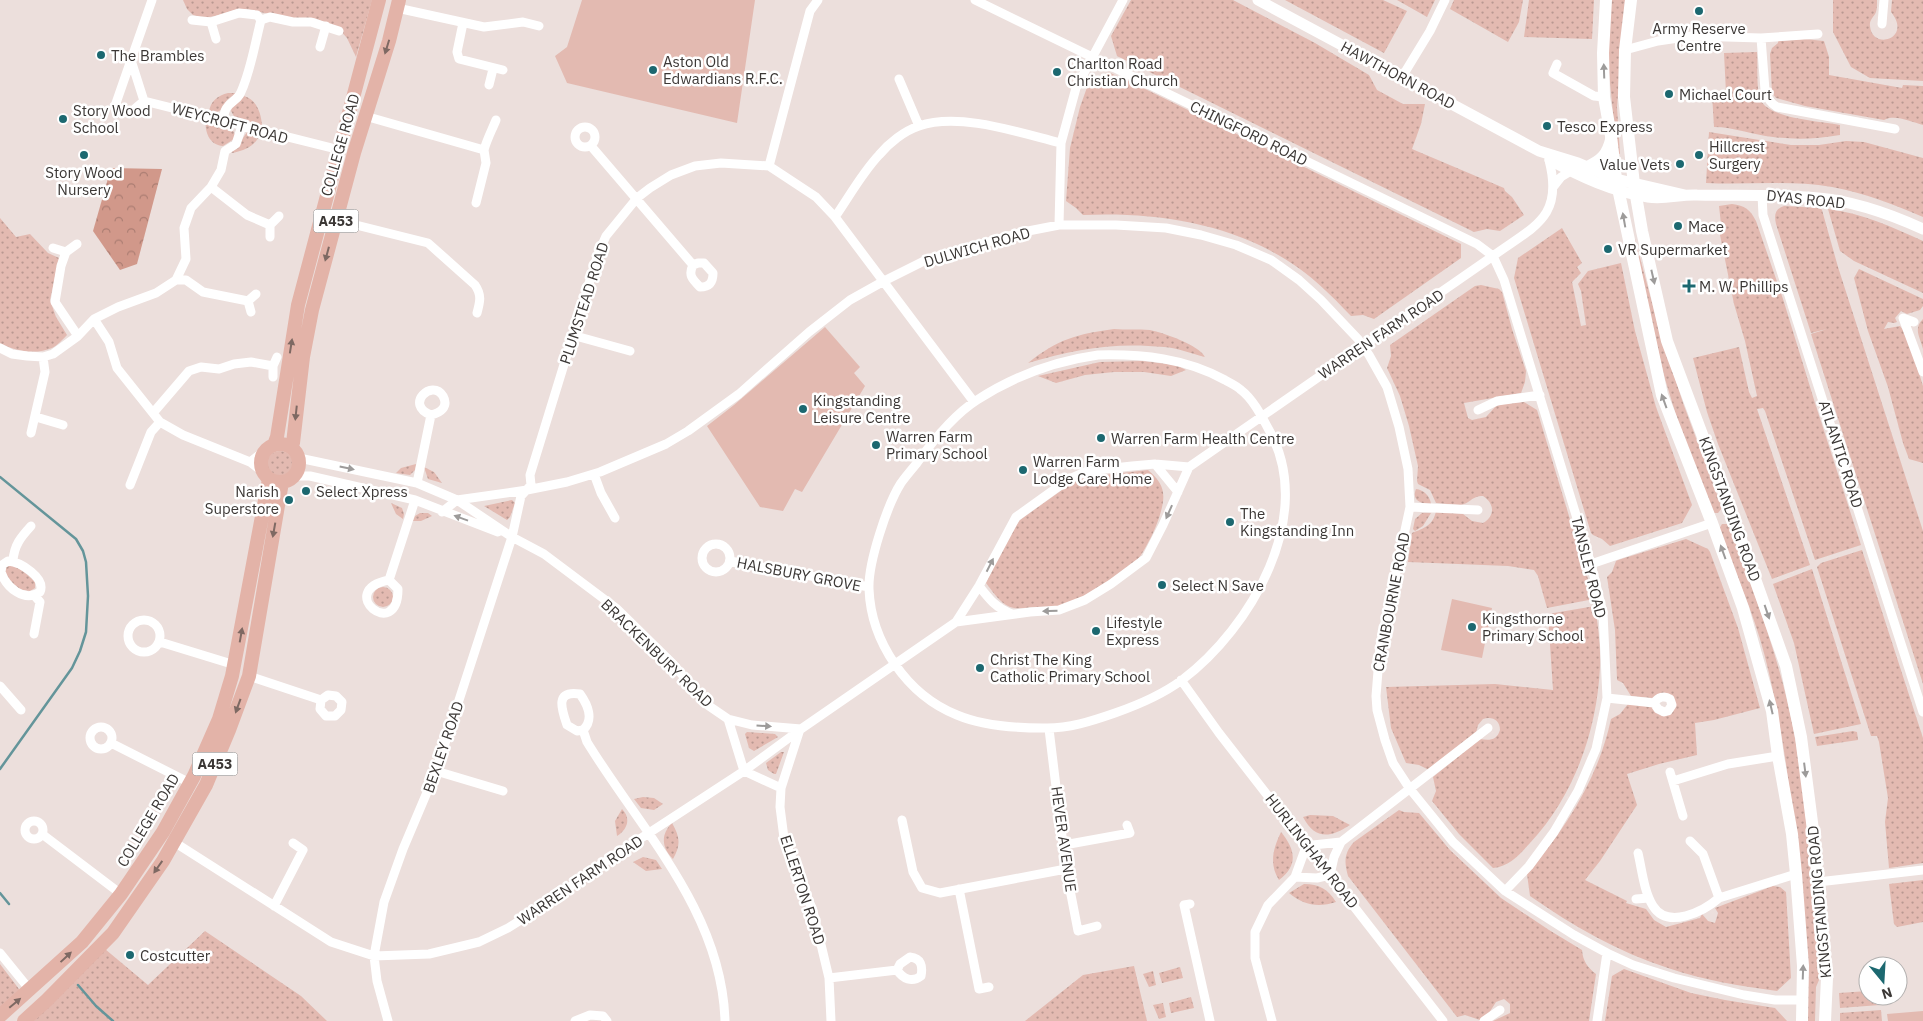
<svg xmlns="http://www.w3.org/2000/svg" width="1923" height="1021" viewBox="0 0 1923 1021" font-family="'IBM Plex Sans',sans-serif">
  <defs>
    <pattern id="green-dots" width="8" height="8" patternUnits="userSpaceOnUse" patternTransform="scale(1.25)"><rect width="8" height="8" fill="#e3bab1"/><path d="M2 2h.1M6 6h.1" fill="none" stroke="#b99891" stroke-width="1.8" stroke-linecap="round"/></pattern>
    <pattern id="forest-crowns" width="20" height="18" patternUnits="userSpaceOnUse" patternTransform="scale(1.25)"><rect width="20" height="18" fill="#d1988a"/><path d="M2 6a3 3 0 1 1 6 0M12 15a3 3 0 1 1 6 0" fill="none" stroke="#ab7d72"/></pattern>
  </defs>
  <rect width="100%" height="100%" fill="#ecdfdc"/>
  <path fill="url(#green-dots)" d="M183 0H372L356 57 347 38 337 27 314 18 294 19 246 9H238L215 16 203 18 193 15 187 9Z
    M1131 0H1233L1315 43 1369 75 1377 90 1403 104H1425L1421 124 1412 149 1504 188 1505 191 1512 197 1524 215 1500 231 1487 229 1474 232 1117 56 1111 36Z
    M1285 0H1383L1407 11 1384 53Z
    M1397 0H1435L1427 17Z
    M1454 0H1523L1519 22 1508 42 1450 9Z
    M1529 0H1594L1592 39 1524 37Z
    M1610 0H1625L1617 107 1620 154 1617 153 1608 63Z
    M1833 0H1877C1877 4 1877 9 1876 12 1874 17 1869 20 1870 26 1872 51 1913 39 1891 12L1892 0H1923V81L1870 78 1851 67 1833 32Z
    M1804 39 1824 41 1829 57V75L1902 88 1903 85 1923 86V125C1911 122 1895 114 1884 120L1805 106 1776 98 1772 93 1770 54 1772 48 1778 43V41Z
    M1757 52C1758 67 1756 85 1760 99 1768 119 1821 121 1840 125V135C1817 139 1796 140 1773 137 1753 135 1734 127 1714 127L1712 94 1726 93 1724 53Z
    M1108 72 1133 83 1461 244V258L1374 319 1363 315 1351 316C1331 295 1310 274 1285 259 1225 222 1152 212 1083 215L1076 208 1066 201 1070 148 1080 107 1090 79 1105 76Z
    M228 93H236L227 100 221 110 215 113 209 112C210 102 218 95 228 93Z
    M244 96C257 100 261 113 262 125L235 118 231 111 232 106 240 101Z
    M206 118 231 126 235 135 234 139 223 146C209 145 204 131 206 118Z
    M249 131 261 133C255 146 246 150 233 153L231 152C243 144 241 137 249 131Z
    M1709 132 1791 145H1819L1846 141 1864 142 1923 158V217C1893 204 1865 193 1832 187 1791 180 1748 185 1706 183Z
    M1732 204C1745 206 1750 209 1756 221L1783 299 1815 403 1861 545 1815 560 1765 411 1763 408 1757 409 1810 565 1772 579 1718 444 1707 412 1693 358 1739 347 1749 392 1752 398 1757 396 1745 341 1734 304 1720 235 1721 224 1719 206Z
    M1784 206 1820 208 1822 210 1838 267 1923 531V684L1811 334 1827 329 1811 333 1776 224C1774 215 1775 209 1784 206Z
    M1828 209C1862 213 1892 227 1923 241V293L1854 261 1840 251Z
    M0 218 16 237 30 234 48 253 59 258 50 300 56 317 67 335C63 339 57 346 52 348 36 355 14 351 0 343Z
    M1562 228 1582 263 1577 267 1581 273 1572 282 1581 326 1586 325 1581 291 1578 284 1588 271 1621 263 1635 331 1656 407 1692 505 1682 523 1610 546 1602 539 1593 535 1591 533 1514 278 1518 258Z
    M1632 239H1635L1658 325 1683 403 1722 508 1718 513H1712L1680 428 1665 379Z
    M1859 269 1923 299V306L1920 310 1907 314 1901 311 1895 318 1897 322 1894 323 1888 322 1884 329 1900 326 1903 330 1915 360 1923 386V463L1909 459 1903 443 1888 387 1868 331 1854 278Z
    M1481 285 1499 289 1502 292 1512 329 1526 371 1525 382 1521 393 1464 403 1468 418 1472 420 1486 417 1496 406 1503 404 1524 402 1537 410 1594 599 1547 608 1538 576 1534 570 1508 566 1408 562 1412 533C1424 528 1433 526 1436 511L1463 514 1472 521 1483 523C1495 516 1495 504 1483 496 1471 496 1470 504 1460 505L1436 503 1430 490 1418 484 1417 481 1418 466 1409 426 1400 396 1387 368 1391 356 1390 345 1475 286Z
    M1923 319V349C1920 337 1913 329 1923 319Z
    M1114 329C1126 330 1138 329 1150 330 1164 333 1199 345 1205 357 1192 354 1178 348 1164 347 1115 342 1074 349 1028 363 1058 339 1077 334 1114 329Z
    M1142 361 1176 365 1186 370 1171 376 1144 372H1114L1085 375 1056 383 1038 376 1100 362Z
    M267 464a13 13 0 1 1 26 0a13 13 0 1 1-26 0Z
    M416 464 415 470 410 475 396 473 401 468Z
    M424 467 434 472 442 483 428 479Z
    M1148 470C1166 485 1166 496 1159 518 1155 530 1148 544 1141 555 1130 572 1079 602 1060 606 1052 607 1044 607 1037 607 1027 607 1019 610 1010 607 999 602 993 592 986 583L1009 535 1020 520 1069 485 1086 477Z
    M1416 489C1424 490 1430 496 1431 504 1422 504 1411 501 1416 489Z
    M512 500 515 503 510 517 507 520 484 506Z
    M391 503 402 508 404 514 403 519 396 514Z
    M420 513H428L432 516 421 521H413L415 516Z
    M1422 513H1431L1423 526 1415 531 1413 529 1415 519Z
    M1722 524H1728C1753 589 1778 654 1792 722 1807 799 1811 878 1818 956L1819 980 1816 987 1815 1021H1808C1808 977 1804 933 1800 889 1793 809 1784 730 1764 653 1753 611 1734 570 1719 529Z
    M1686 539 1708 549 1710 552 1738 628 1760 708 1714 720 1695 723 1697 755 1659 764 1627 774 1637 805 1600 861 1585 880 1627 901 1626 903 1646 909 1654 920 1666 927 1700 918 1702 914 1708 921 1715 923 1718 913 1715 908 1773 886 1780 887 1786 892 1791 978 1777 991C1740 986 1703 980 1668 968 1618 952 1573 926 1530 896L1527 874C1566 828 1598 779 1611 719L1620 714 1628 704 1653 707 1662 716 1674 700 1631 696 1623 683 1617 680 1615 630 1607 577 1612 572 1616 561 1618 560Z
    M1862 550 1923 738V863L1889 868 1885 822 1888 798 1879 742 1877 736H1871L1817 567 1821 563Z
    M8 564C20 568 26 573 35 582V588L30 591 15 589 4 573 5 568Z
    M1812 569 1861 724 1814 734 1794 643 1773 584Z
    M373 597a10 10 0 1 1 20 0a10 10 0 1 1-20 0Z
    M1595 606C1598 626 1601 647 1600 667 1597 731 1574 796 1530 843 1519 855 1510 866 1493 868L1459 834 1432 801 1436 791 1433 777 1480 739C1490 741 1497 740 1500 730 1500 720 1492 716 1483 719L1478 725 1476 733 1429 770 1419 765 1406 763 1391 728 1386 687 1495 684 1553 690 1548 614Z
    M1853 731 1857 732 1858 740 1817 746 1815 737Z
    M747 732 775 734 778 737 754 751 749 748 745 734Z
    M781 752H784L776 774H774L768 770 766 763Z
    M643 797 654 798 663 804 654 810 641 808 634 799Z
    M622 809C631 818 628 829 617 836L615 821Z
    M1399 810 1404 812 1419 813 1450 850 1501 898 1549 930 1582 950C1583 961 1587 967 1596 974L1589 1021H1493L1510 1013V1004L1504 999 1496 1002 1489 1013 1480 1020 1465 1015 1457 1017 1348 876C1344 862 1344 853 1354 842Z
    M1310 815 1333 816 1350 825C1330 838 1315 840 1303 817Z
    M672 823C680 837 681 845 673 859 662 848 660 835 672 823Z
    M1281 832C1295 849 1299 865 1279 880 1269 864 1273 849 1281 832Z
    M643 857 656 860 662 869 646 871 633 862Z
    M1923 880V922L1897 927 1894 924 1889 884Z
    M1304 884C1319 884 1328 889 1336 902 1318 908 1303 905 1289 893Z
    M205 931 301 996 327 1021H34L105 949 148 985Z
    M0 964 22 993 0 1011Z
    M1134 966 1147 1021H1025L1083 975Z
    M1180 967 1183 978 1162 983 1159 973Z
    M1624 969 1691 993 1725 1000 1775 1008 1787 1021H1605L1612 976Z
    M1153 971 1156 985 1149 987 1143 974Z
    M1868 991V996H1882L1880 1005 1840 1008 1839 993Z
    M1191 997 1194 1008 1171 1013 1169 1003Z
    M1163 1003 1166 1017 1159 1019 1153 1005Z
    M1881 1010 1882 1021H1840V1013Z"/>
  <path fill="url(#forest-crowns)" d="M111 168 162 169 137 264 120 270 93 231Z"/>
  <path fill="#e3bab1" d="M582 0H755L737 123 567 83 555 56 567 47Z
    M825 327 860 367 854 373 865 386 802 492 795 489 783 511 760 507 707 426 734 405Z
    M1452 599 1492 608 1482 658 1441 650Z
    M1923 1011V1021H1888L1887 1014Z"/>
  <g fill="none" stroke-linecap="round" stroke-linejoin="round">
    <path stroke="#64959a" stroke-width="2.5" d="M0 477 76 539 83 551 86 562 88 596 86 632 80 651 72 668 0 769
      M0 893 9 904
      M78 985 96 1006 113 1021"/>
    <path stroke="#fff" stroke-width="9" d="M975 0 1477 244 1493 256 1504 280 1591 564 1603 613 1607 698 1596 749 1578 791 1554 832 1529 866 1505 891
      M397 8 484 27 523 22 539 26
      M192 20 211 22 239 13 257 15 261 20
      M261 20 270 17 293 22H311L339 31
      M211 22 216 39
      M463 23 457 52 459 59 503 70
      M1882 24 1884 0
      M1761 38 1765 90C1767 98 1770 103 1777 107L1895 129
      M320 47 326 26
      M1625 50 1658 41 1692 36 1761 38 1818 34
      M131 60 115 106 121 113 131 112 144 101 340 150
      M1557 64 1553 73 1594 96 1604 97
      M1402 77 1430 31 1445 0
      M899 79 919 126
      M489 85 493 69
      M144 101 131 60 152 0
      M365 116 484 150 486 163 476 203
      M224 120C223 102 236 104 241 92 251 70 255 43 261 20
      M575 137a10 10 0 1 1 20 0a10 10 0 1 1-20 0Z
      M591 146 693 265C688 275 692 279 700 287 709 287 713 283 713 273L704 263H698L693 265
      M484 150C487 139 492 130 496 120
      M769 166 810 11 818 0
      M1554 186 1561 177 1571 171
      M211 187 247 215 270 225 279 216
      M1762 195 1763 215 1923 712
      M835 217C849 197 862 173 879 155 889 143 904 131 919 126 960 112 1020 133 1061 143
      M336 220 428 243 475 285C482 295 480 302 477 313
      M270 225V237
      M1059 225 1061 143 1076 88 1123 0
      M77 244 66 252 61 266 55 302 78 336
      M53 248 66 252
      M176 280H186L203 292 248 301 256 294
      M248 301 251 312
      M94 319 109 342 117 368 160 422 183 435 250 462 263 472
      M1914 322 1903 318 1923 372
      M572 335 630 351
      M0 348 12 354 27 356 43 357 53 354 78 336 94 319 118 307 156 293 176 280 186 259 184 228 191 208 211 187 221 170 225 151 236 144 242 126
      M1098 355C1143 354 1185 358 1225 380 1230 383 1237 386 1241 390 1253 399 1262 417 1269 430 1317 515 1251 628 1182 680 1163 694 1138 705 1115 713 1092 721 1068 729 1043 728 1015 728 983 726 957 715 907 695 871 642 869 589 868 563 887 505 901 483 906 476 912 469 917 463 932 442 955 414 977 400 1014 376 1055 361 1098 355Z
      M273 366V377
      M1478 410 1497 401 1540 395
      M153 413 189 371 201 367 219 369 234 364 251 362 273 366 277 357
      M36 417 63 425
      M31 433 45 372 43 357
      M299 458 417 483 457 500 512 537 544 554 616 608 673 664 709 706 728 719 752 725 801 729
      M250 462 266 450
      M1155 464 1178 492
      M594 474 601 493 615 518
      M295 476H310L415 500 498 532
      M417 483 431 415C440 413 449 407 443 396 432 378 404 405 431 415
      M130 485 151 432 160 422
      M1410 507 1478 510
      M442 512 457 500 527 490 567 482 600 472 666 444 688 431 739 394 809 332 850 300 884 281 928 259 1023 232 1059 225H1116L1166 228 1201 235 1236 245 1271 260 1299 280 1321 300 1358 339 1369 355 1387 387 1399 427 1408 469 1410 507 1380 646 1376 696 1377 710 1385 740 1393 763 1410 789 1453 842 1505 891 1574 935 1607 953 1633 965 1674 978 1744 995 1775 1000H1802
      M702 558a14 14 0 1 1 28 0a14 14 0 1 1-28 0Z
      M8 561C21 562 46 578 40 592 24 603 6 587 1 572L2 565Z
      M13 561C14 545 21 537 31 526
      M730 561 869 587
      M1591 564 1712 523
      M389 580C334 591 398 643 398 589L389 580 415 500
      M979 586C989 599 996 608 1012 614
      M34 595 40 602 34 634
      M128 636a16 16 0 1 1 32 0a16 16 0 1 1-32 0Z
      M956 622 1030 612 1059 610 1085 600 1111 584 1146 558 1163 525 1189 467 1493 256C1534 226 1564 218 1549 160L1552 157
      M160 642 235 665
      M249 676 321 700 320 709 326 716H335L341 710 342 702 336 696 328 695 321 700
      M1181 680 1219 733 1443 1021
      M0 686 21 710
      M1607 698 1654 703 1658 709 1664 712 1668 711 1672 705 1670 699C1664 695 1658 697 1654 703
      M728 719 744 771
      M90 738a11 11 0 1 1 22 0a11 11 0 1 1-22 0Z
      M800 729 781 788 780 807 784 838 813 911 829 978 831 1021
      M1049 729 1066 869 1078 931 1097 926
      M583 730 577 731 567 725C562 710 554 690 580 694 588 705 594 720 583 730L587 742C641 830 722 912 725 1021
      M111 743 190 783
      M436 771 503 791
      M744 771 781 788
      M1670 772 1683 816
      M1673 781 1728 764 1778 756
      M902 820 913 872 922 888 940 893 1066 869
      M25 830a9 9 0 1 1 18 0a9 9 0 1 1-18 0Z
      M42 834 121 894
      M1690 841 1703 854 1719 898
      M174 842 331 942 374 956 429 954 479 942 508 928 548 903 603 863 744 771 801 729 956 622 979 586 1016 517 1069 479 1087 471 1132 466 1155 464 1189 467
      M1064 845 1130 833 1127 825
      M1638 853C1642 870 1644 892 1653 906 1668 930 1704 911 1719 898L1796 874
      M1295 877 1317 878 1330 875 1334 857 1341 842 1488 728
      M1818 882 1923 870
      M959 889 979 989 989 987
      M1636 899 1649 898
      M1190 904 1184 905 1210 1021
      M274 906 303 850 293 843
      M0 953 30 990
      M829 978 897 970C903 979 912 983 921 976 923 966 921 958 910 957L900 964 897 970
      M388 1021 377 981 374 956 384 902 403 849 436 771 512 537 521 496 531 485 530 475 598 254 606 236 637 198 650 188 671 175 695 166 721 163 769 166 816 197 835 217 974 402
      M575 1021 590 1015 603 1016 607 1021
      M1272 1021 1255 958V932L1268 905 1295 877 1307 844 1313 845 1341 842
      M1484 1021 1500 1010
      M1597 1021 1607 953"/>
    <path stroke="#fff" stroke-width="11" d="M1258 0 1539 151 1578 163 1616 179 1685 195
      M1550 160C1581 177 1613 192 1648 197 1664 200 1681 194 1697 195 1738 196 1778 194 1818 198 1855 201 1890 214 1923 229
      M1586 167C1602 160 1607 154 1611 138"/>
    <path stroke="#fff" stroke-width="12" d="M1606 0 1603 53 1604 97 1611 136 1616 179 1662 395 1712 523 1743 608 1772 711 1778 756 1792 834 1796 874 1803 966 1802 1021
      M1631 0 1625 50 1624 97 1634 184 1642 231 1667 341 1733 517 1786 666 1801 737 1813 830 1827 978 1825 1021"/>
    <path stroke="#e3b3a8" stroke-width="14" d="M261 463a19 19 0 1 1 38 0a19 19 0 1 1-38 0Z
      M274 445 277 437 298 305 379 0
      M290 446 293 443 303 357 312 310 354 153 389 41 399 0
      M0 1016 82 942 121 894 163 832 194 776 219 719 232 676 269 479
      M24 1021 47 1000 113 933 163 861 206 785 229 730 249 676 282 482"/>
  </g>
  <defs><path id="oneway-solid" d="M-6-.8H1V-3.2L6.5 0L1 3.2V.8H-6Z" transform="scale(1.25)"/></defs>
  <g fill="#7e6963">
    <use href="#oneway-solid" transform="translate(387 47) rotate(107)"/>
    <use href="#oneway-solid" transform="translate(327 254) rotate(105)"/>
    <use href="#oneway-solid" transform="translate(291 346) rotate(-81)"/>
    <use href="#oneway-solid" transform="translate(296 413) rotate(96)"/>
    <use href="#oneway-solid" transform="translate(274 530) rotate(100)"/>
    <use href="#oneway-solid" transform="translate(241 635) rotate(-80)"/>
    <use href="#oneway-solid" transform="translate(238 706) rotate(110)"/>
    <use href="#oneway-solid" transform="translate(158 867) rotate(125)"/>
    <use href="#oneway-solid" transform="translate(66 957) rotate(-43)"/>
    <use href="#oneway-solid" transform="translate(15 1003) rotate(-40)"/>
  </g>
  <g fill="#9d9b9a">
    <use href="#oneway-solid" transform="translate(1604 71) rotate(-92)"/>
    <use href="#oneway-solid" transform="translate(1624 220) rotate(-100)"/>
    <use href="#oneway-solid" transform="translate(1653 277) rotate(77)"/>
    <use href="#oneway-solid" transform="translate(1664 401) rotate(-110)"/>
    <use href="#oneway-solid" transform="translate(347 468) rotate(12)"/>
    <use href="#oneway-solid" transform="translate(1169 512) rotate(114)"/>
    <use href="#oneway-solid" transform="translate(461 518) rotate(-160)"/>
    <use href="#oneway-solid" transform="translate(1723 552) rotate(-110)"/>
    <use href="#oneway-solid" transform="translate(990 565) rotate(-63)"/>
    <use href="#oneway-solid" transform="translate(1050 611) rotate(178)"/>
    <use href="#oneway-solid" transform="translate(1767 612) rotate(71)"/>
    <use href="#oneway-solid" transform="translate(1771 707) rotate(-103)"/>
    <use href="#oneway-solid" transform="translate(764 726) rotate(4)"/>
    <use href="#oneway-solid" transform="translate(1805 770) rotate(83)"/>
    <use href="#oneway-solid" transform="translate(1803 972) rotate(-88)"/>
  </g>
  <g fill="#1c6870" stroke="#fff" stroke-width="2">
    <circle cx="1699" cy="11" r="5"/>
    <circle cx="101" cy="55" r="5"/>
    <circle cx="653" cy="70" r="5"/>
    <circle cx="1057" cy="72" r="5"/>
    <circle cx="1669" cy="94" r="5"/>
    <circle cx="63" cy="119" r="5"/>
    <circle cx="1547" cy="126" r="5"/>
    <circle cx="84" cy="155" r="5"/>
    <circle cx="1699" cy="155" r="5"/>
    <circle cx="1680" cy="164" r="5"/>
    <circle cx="1678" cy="226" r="5"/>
    <circle cx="1608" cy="249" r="5"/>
    <path d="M1686.5 278.5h5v5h5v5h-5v5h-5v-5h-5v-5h5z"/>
    <circle cx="803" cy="409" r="5"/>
    <circle cx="1101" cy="438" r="5"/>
    <circle cx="876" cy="445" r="5"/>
    <circle cx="1023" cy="470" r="5"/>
    <circle cx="306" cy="491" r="5"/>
    <circle cx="289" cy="500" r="5"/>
    <circle cx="1230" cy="522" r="5"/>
    <circle cx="1162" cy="585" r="5"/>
    <circle cx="1472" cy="627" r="5"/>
    <circle cx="1096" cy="631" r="5"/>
    <circle cx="980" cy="668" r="5"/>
    <circle cx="130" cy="955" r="5"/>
  </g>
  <g text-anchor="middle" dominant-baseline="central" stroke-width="5" stroke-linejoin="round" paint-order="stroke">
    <g fill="#fff" stroke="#767372" stroke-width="1">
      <rect x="313.5" y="209.5" width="45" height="23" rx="4"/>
      <rect x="192.5" y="752.5" width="45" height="23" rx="4"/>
    </g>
    <g font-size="14" font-weight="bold" fill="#3b3735">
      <text x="336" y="221">A453</text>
      <text x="215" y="764">A453</text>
    </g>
    <g font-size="15" fill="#3b3735" stroke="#fff" text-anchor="start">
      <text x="1699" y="28" text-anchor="middle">Army Reserve<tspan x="1699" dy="17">Centre</tspan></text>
      <text x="111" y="55">The Brambles</text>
      <text x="663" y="61">Aston Old<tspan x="663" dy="17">Edwardians R.F.C.</tspan></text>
      <text x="1067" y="63">Charlton Road<tspan x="1067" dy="17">Christian Church</tspan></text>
      <text x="1679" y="94">Michael Court</text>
      <text x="73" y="110">Story Wood<tspan x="73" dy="17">School</tspan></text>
      <text x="1557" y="126">Tesco Express</text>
      <text x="1709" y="146">Hillcrest<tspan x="1709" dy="17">Surgery</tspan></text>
      <text x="1670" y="164" text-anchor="end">Value Vets</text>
      <text x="84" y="172" text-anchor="middle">Story Wood<tspan x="84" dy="17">Nursery</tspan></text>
      <text x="1688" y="226">Mace</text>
      <text x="1618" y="249">VR Supermarket</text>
      <text x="1699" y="286">M. W. Phillips</text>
      <text x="813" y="400">Kingstanding<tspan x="813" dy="17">Leisure Centre</tspan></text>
      <text x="886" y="436">Warren Farm<tspan x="886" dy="17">Primary School</tspan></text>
      <text x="1111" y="438">Warren Farm Health Centre</text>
      <text x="1033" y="461">Warren Farm<tspan x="1033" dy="17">Lodge Care Home</tspan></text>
      <text x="279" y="491" text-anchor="end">Narish<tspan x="279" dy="17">Superstore</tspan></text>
      <text x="316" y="491">Select Xpress</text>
      <text x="1240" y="513">The<tspan x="1240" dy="17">Kingstanding Inn</tspan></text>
      <text x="1172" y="585">Select N Save</text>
      <text x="1482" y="618">Kingsthorne<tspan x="1482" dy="17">Primary School</tspan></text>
      <text x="1106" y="622">Lifestyle<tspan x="1106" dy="17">Express</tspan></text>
      <text x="990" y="659">Christ The King<tspan x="990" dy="17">Catholic Primary School</tspan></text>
      <text x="140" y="955">Costcutter</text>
    </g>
    <g font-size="15" fill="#3b3735" stroke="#fff">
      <text transform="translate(1398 75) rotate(28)">HAWTHORN ROAD</text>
      <text transform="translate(230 123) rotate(15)">WEYCROFT ROAD</text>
      <text transform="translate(1249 133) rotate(26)">CHINGFORD ROAD</text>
      <text transform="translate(340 145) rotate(-74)">COLLEGE ROAD</text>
      <text transform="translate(1806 199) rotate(6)">DYAS ROAD</text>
      <text transform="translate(977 247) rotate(-16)">DULWICH ROAD</text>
      <text transform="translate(584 303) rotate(-72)">PLUMSTEAD ROAD</text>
      <text transform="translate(1381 334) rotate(-34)">WARREN FARM ROAD</text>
      <text transform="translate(1841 454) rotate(72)">ATLANTIC ROAD</text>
      <text transform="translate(1730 509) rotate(70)">KINGSTANDING ROAD</text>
      <text transform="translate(1589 567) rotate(76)">TANSLEY ROAD</text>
      <text transform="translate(799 574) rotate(11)">HALSBURY GROVE</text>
      <text transform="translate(1391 602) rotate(-79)">CRANBOURNE ROAD</text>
      <text transform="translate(657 653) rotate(44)">BRACKENBURY ROAD</text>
      <text transform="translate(443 747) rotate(-71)">BEXLEY ROAD</text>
      <text transform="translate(148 820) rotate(-59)">COLLEGE ROAD</text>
      <text transform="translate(1064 839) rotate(82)">HEVER AVENUE</text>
      <text transform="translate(1312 851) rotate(52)">HURLINGHAM ROAD</text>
      <text transform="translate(580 880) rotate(-34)">WARREN FARM ROAD</text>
      <text transform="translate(803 890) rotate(72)">ELLERTON ROAD</text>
      <text transform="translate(1819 902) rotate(-95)">KINGSTANDING ROAD</text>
    </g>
  </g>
  <g transform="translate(1883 981) rotate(162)"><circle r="24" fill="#ffffff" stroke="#b1afae"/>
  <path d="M0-4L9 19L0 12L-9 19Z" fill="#1c6870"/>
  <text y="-8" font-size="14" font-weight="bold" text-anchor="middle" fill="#3b3735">N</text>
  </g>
</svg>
